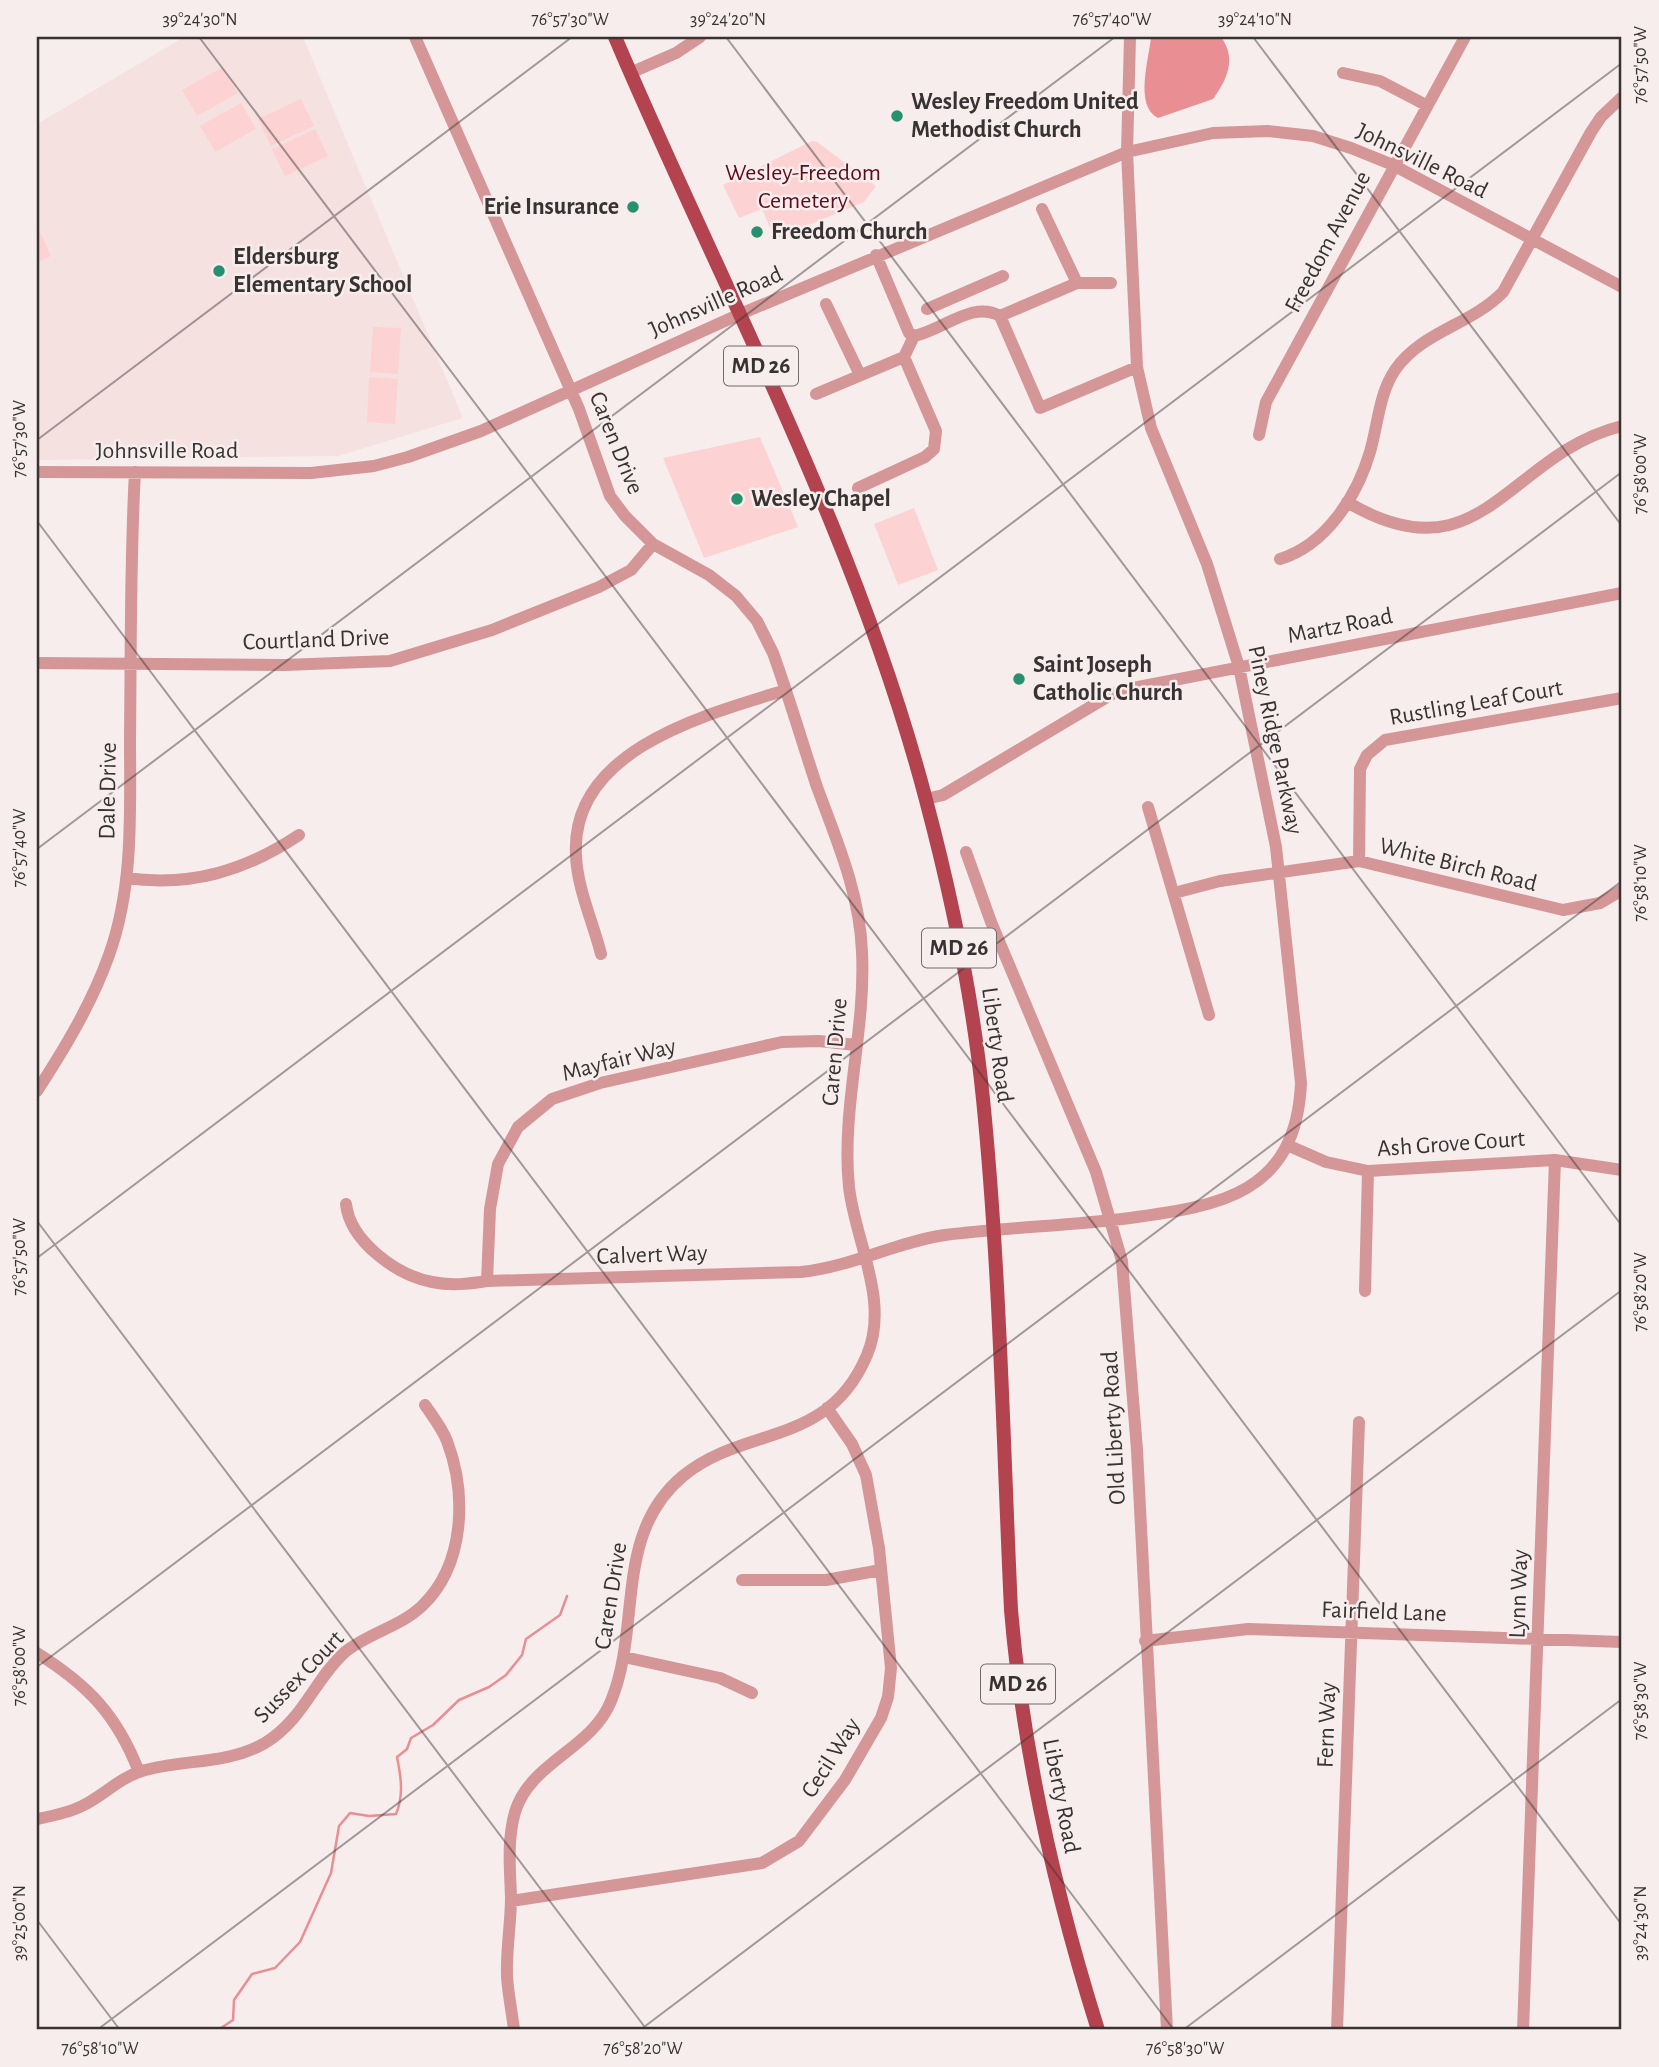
<svg xmlns="http://www.w3.org/2000/svg" width="1659" height="2067" viewBox="0 0 1659 2067" font-family="'Alegreya Sans',sans-serif">
  <rect width="100%" height="100%" fill="#f8eded"/>
  <path fill="#f6e1e1" d="M184 37H303L463 418 338 456 37 460V124Z"/>
  <path fill="#fdd2d2" d="M223 67 238 93 197 116 182 90Z
    M301 99 314 126 271 146 258 119Z
    M241 103 256 129 215 152 200 126Z
    M315 129 328 156 285 176 272 149Z
    M812 141 817 142 876 186 864 202 775 239 762 209 739 218 723 185Z
    M37 225 51 256 37 263Z
    M373 327 401 328 398 374 370 372Z
    M369 377 398 379 395 424 367 422Z
    M760 437 798 527 704 558 663 458Z
    M914 508 938 570 898 585 874 524Z"/>
  <path fill="#e98f93" d="M1151 37H1221C1237 58 1227 80 1213 99L1158 118C1134 106 1149 59 1151 37Z"/>
  <g fill="none" stroke-linecap="round" stroke-linejoin="round">
    <path stroke="#e98f93" stroke-width="2.5" d="M218 2030 233 2020 234 2000 252 1974 275 1968 300 1942 331 1873 339 1826 350 1813 369 1816 396 1814C404 1795 401 1777 397 1757L407 1749 411 1738 433 1725 459 1700 489 1687 506 1675 522 1655 526 1639 560 1615 567 1596"/>
    <path stroke="#d59697" stroke-width="12" d="M415 37 579 409 610 496 625 516 653 544 709 575 736 596 757 621 773 653C789 697 802 742 817 787 837 841 860 894 862 952 866 1030 841 1109 849 1187 855 1241 890 1301 867 1355 828 1448 745 1425 683 1476 613 1534 642 1626 611 1701 592 1749 530 1762 515 1812 507 1841 510 1868 511 1897 511 1923 506 1950 507 1976 508 1994 512 2012 514 2030
      M630 73 676 53 700 37
      M1343 73 1380 81 1426 105
      M1042 209 1077 283
      M876 255 909 333 914 336
      M826 304 860 375
      M927 309 1003 276
      M1000 316 1077 283H1111
      M914 336C942 331 972 300 1000 316L1040 408 1137 367
      M816 394 904 357 914 336
      M1259 435 1266 402 1465 37
      M37 472 311 473 374 466 408 457 481 431 738 315 1127 152 1213 133 1268 131 1313 136 1351 148 1393 165 1622 287
      M858 488 925 457 934 449 936 431 904 357
      M1347 502C1482 582 1507 454 1622 426
      M1280 559C1326 545 1357 496 1370 452 1378 424 1379 394 1395 370 1422 331 1471 325 1503 292L1591 132 1601 117 1621 98
      M37 663 284 665 390 661 492 630 599 587 631 570 653 544
      M926 799 943 795 1112 694 1133 688 1622 593
      M1148 807 1209 1015
      M966 852 991 922 1096 1172 1122 1261 1137 1450 1167 2030
      M1359 861 1360 769 1367 755 1385 740 1622 698
      M126 878C191 887 245 871 299 835
      M1174 893 1220 881 1359 861 1563 910 1600 903 1622 890
      M601 954C593 922 577 888 576 855 570 749 708 714 786 690
      M37 1091C65 1048 92 1003 109 955 134 886 130 810 130 738 131 650 130 561 135 472
      M1287 1145 1326 1162 1368 1171 1555 1160 1622 1170
      M346 1204C350 1241 396 1275 432 1282 451 1286 468 1284 487 1281L801 1272C851 1267 896 1242 945 1235 1007 1227 1069 1226 1130 1218 1220 1206 1296 1194 1301 1083L1276 847 1239 667 1207 564 1151 428 1137 367 1127 152 1130 37
      M487 1281 490 1209 498 1164 518 1127 552 1099 600 1083 782 1042 819 1041 856 1045
      M1365 1291 1368 1171
      M742 1580H826L881 1570
      M1145 1641 1248 1629 1622 1642
      M37 1653C88 1685 117 1715 139 1772
      M624 1657 720 1678 752 1693
      M37 1819C52 1816 68 1813 82 1806 103 1796 119 1778 142 1771 182 1759 227 1765 265 1743 304 1719 314 1680 345 1652 368 1633 400 1627 422 1606 465 1565 467 1494 447 1441 442 1428 433 1417 425 1405
      M511 1901 762 1863 799 1841 845 1780 881 1718 888 1697 891 1668 879 1548 866 1475 852 1444 827 1408
      M1337 2030 1359 1422
      M1523 2030 1555 1160"/>
    <path stroke="#b2434f" stroke-width="14" d="M615 37C722 289 856 533 926 800 952 898 973 999 983 1099 1000 1269 1003 1440 1011 1610 1023 1754 1055 1893 1098 2030"/>
  </g>
  <path fill="none" stroke="#373333" stroke-width="2" stroke-opacity="0.45" d="M199 37 1622 1925M726 37 1622 1226M1253 37 1622 526M37 440 572 37M37 521 1174 2030M37 849 1115 37M37 1221 647 2030M37 1258 1622 63M37 1667 1622 472M37 1920 120 2030M97 2030 1622 881M640 2030 1622 1290M1183 2030 1622 1699"/>
  <g fill="#27916f" stroke="#f8eded" stroke-width="2.5">
    <circle cx="897" cy="116" r="7"/>
    <circle cx="633" cy="207" r="7"/>
    <circle cx="757" cy="232" r="7"/>
    <circle cx="219" cy="271" r="7"/>
    <circle cx="737" cy="499" r="7"/>
    <circle cx="1019" cy="679" r="7"/>
  </g>
  <g text-anchor="middle" dominant-baseline="central" stroke-width="5" stroke-linejoin="round" paint-order="stroke">
    <g fill="#f8eded" stroke="#716b6b" stroke-width="2">
      <rect x="724" y="346.5" width="74" height="39" rx="5"/>
      <rect x="922" y="928.5" width="74" height="39" rx="5"/>
      <rect x="981" y="1664.5" width="74" height="39" rx="5"/>
    </g>
    <g font-size="23" font-weight="bold" fill="#373333">
      <text x="761" y="366">MD 26</text>
      <text x="959" y="948">MD 26</text>
      <text x="1018" y="1684">MD 26</text>
    </g>
    <g font-size="24" font-weight="bold" fill="#373333" stroke="#f8eded" text-anchor="start">
      <text x="911" y="102">Wesley Freedom United<tspan x="911" dy="28">Methodist Church</tspan></text>
      <text x="619" y="207" text-anchor="end">Erie Insurance</text>
      <text x="771" y="232">Freedom Church</text>
      <text x="233" y="257">Eldersburg<tspan x="233" dy="28">Elementary School</tspan></text>
      <text x="751" y="499">Wesley Chapel</text>
      <text x="1033" y="665">Saint Joseph<tspan x="1033" dy="28">Catholic Church</tspan></text>
    </g>
    <g font-size="24" fill="#373333" stroke="#f8eded">
      <text transform="translate(1422 161) rotate(26)">Johnsville Road</text>
      <text transform="translate(1328 242) rotate(-62)">Freedom Avenue</text>
      <text transform="translate(716 302) rotate(-24)">Johnsville Road</text>
      <text transform="translate(616 443) rotate(68)">Caren Drive</text>
      <text x="167" y="451">Johnsville Road</text>
      <text transform="translate(1340 626) rotate(-11)">Martz Road</text>
      <text transform="translate(316 640) rotate(-2)">Courtland Drive</text>
      <text transform="translate(1476 703) rotate(-10)">Rustling Leaf Court</text>
      <text transform="translate(1275 740) rotate(78)">Piney Ridge Parkway</text>
      <text transform="translate(108 791) rotate(-89)">Dale Drive</text>
      <text transform="translate(1458 865) rotate(14)">White Birch Road</text>
      <text transform="translate(997 1045) rotate(82)">Liberty Road</text>
      <text transform="translate(835 1052) rotate(-85)">Caren Drive</text>
      <text transform="translate(619 1060) rotate(-14)">Mayfair Way</text>
      <text transform="translate(1451 1144) rotate(-4)">Ash Grove Court</text>
      <text transform="translate(652 1255) rotate(-2)">Calvert Way</text>
      <text transform="translate(1114 1428) rotate(-93)">Old Liberty Road</text>
      <text transform="translate(1519 1594) rotate(-88)">Lynn Way</text>
      <text transform="translate(611 1596) rotate(-81)">Caren Drive</text>
      <text transform="translate(1384 1612) rotate(2)">Fairfield Lane</text>
      <text transform="translate(299 1677) rotate(-46)">Sussex Court</text>
      <text transform="translate(1327 1725) rotate(-88)">Fern Way</text>
      <text transform="translate(831 1758) rotate(-58)">Cecil Way</text>
      <text transform="translate(1061 1796) rotate(79)">Liberty Road</text>
    </g>
    <g font-size="24" fill="#5c0b1b" stroke="#f8eded">
      <text x="803" y="173">Wesley-Freedom<tspan x="803" dy="28">Cemetery</tspan></text>
    </g>
  </g>
  <rect width="1659" height="2067" fill="none" stroke="#f8eded" stroke-width="77"/>
  <rect x="38" y="38" width="1582" height="1990" fill="none" stroke="#373333" stroke-width="2.5"/>
  <g font-size="18" text-anchor="middle" fill="#373333">
    <text x="200" y="25">39°24'30"N</text>
    <text x="570" y="25">76°57'30"W</text>
    <text x="728" y="25">39°24'20"N</text>
    <text x="1112" y="25">76°57'40"W</text>
    <text x="1255" y="25">39°24'10"N</text>
    <text transform="translate(1640 65) rotate(-90)" y="6">76°57'50"W</text>
    <text transform="translate(19 439) rotate(-90)" y="6">76°57'30"W</text>
    <text transform="translate(1640 474) rotate(-90)" y="6">76°58'00"W</text>
    <text transform="translate(19 848) rotate(-90)" y="6">76°57'40"W</text>
    <text transform="translate(1640 883) rotate(-90)" y="6">76°58'10"W</text>
    <text transform="translate(19 1257) rotate(-90)" y="6">76°57'50"W</text>
    <text transform="translate(1640 1292) rotate(-90)" y="6">76°58'20"W</text>
    <text transform="translate(19 1666) rotate(-90)" y="6">76°58'00"W</text>
    <text transform="translate(1640 1701) rotate(-90)" y="6">76°58'30"W</text>
    <text transform="translate(19 1923) rotate(-90)" y="6">39°25'00"N</text>
    <text transform="translate(1640 1923) rotate(-90)" y="6">39°24'30"N</text>
    <text x="100" y="2054">76°58'10"W</text>
    <text x="643" y="2054">76°58'20"W</text>
    <text x="1185" y="2054">76°58'30"W</text>
  </g>
</svg>
